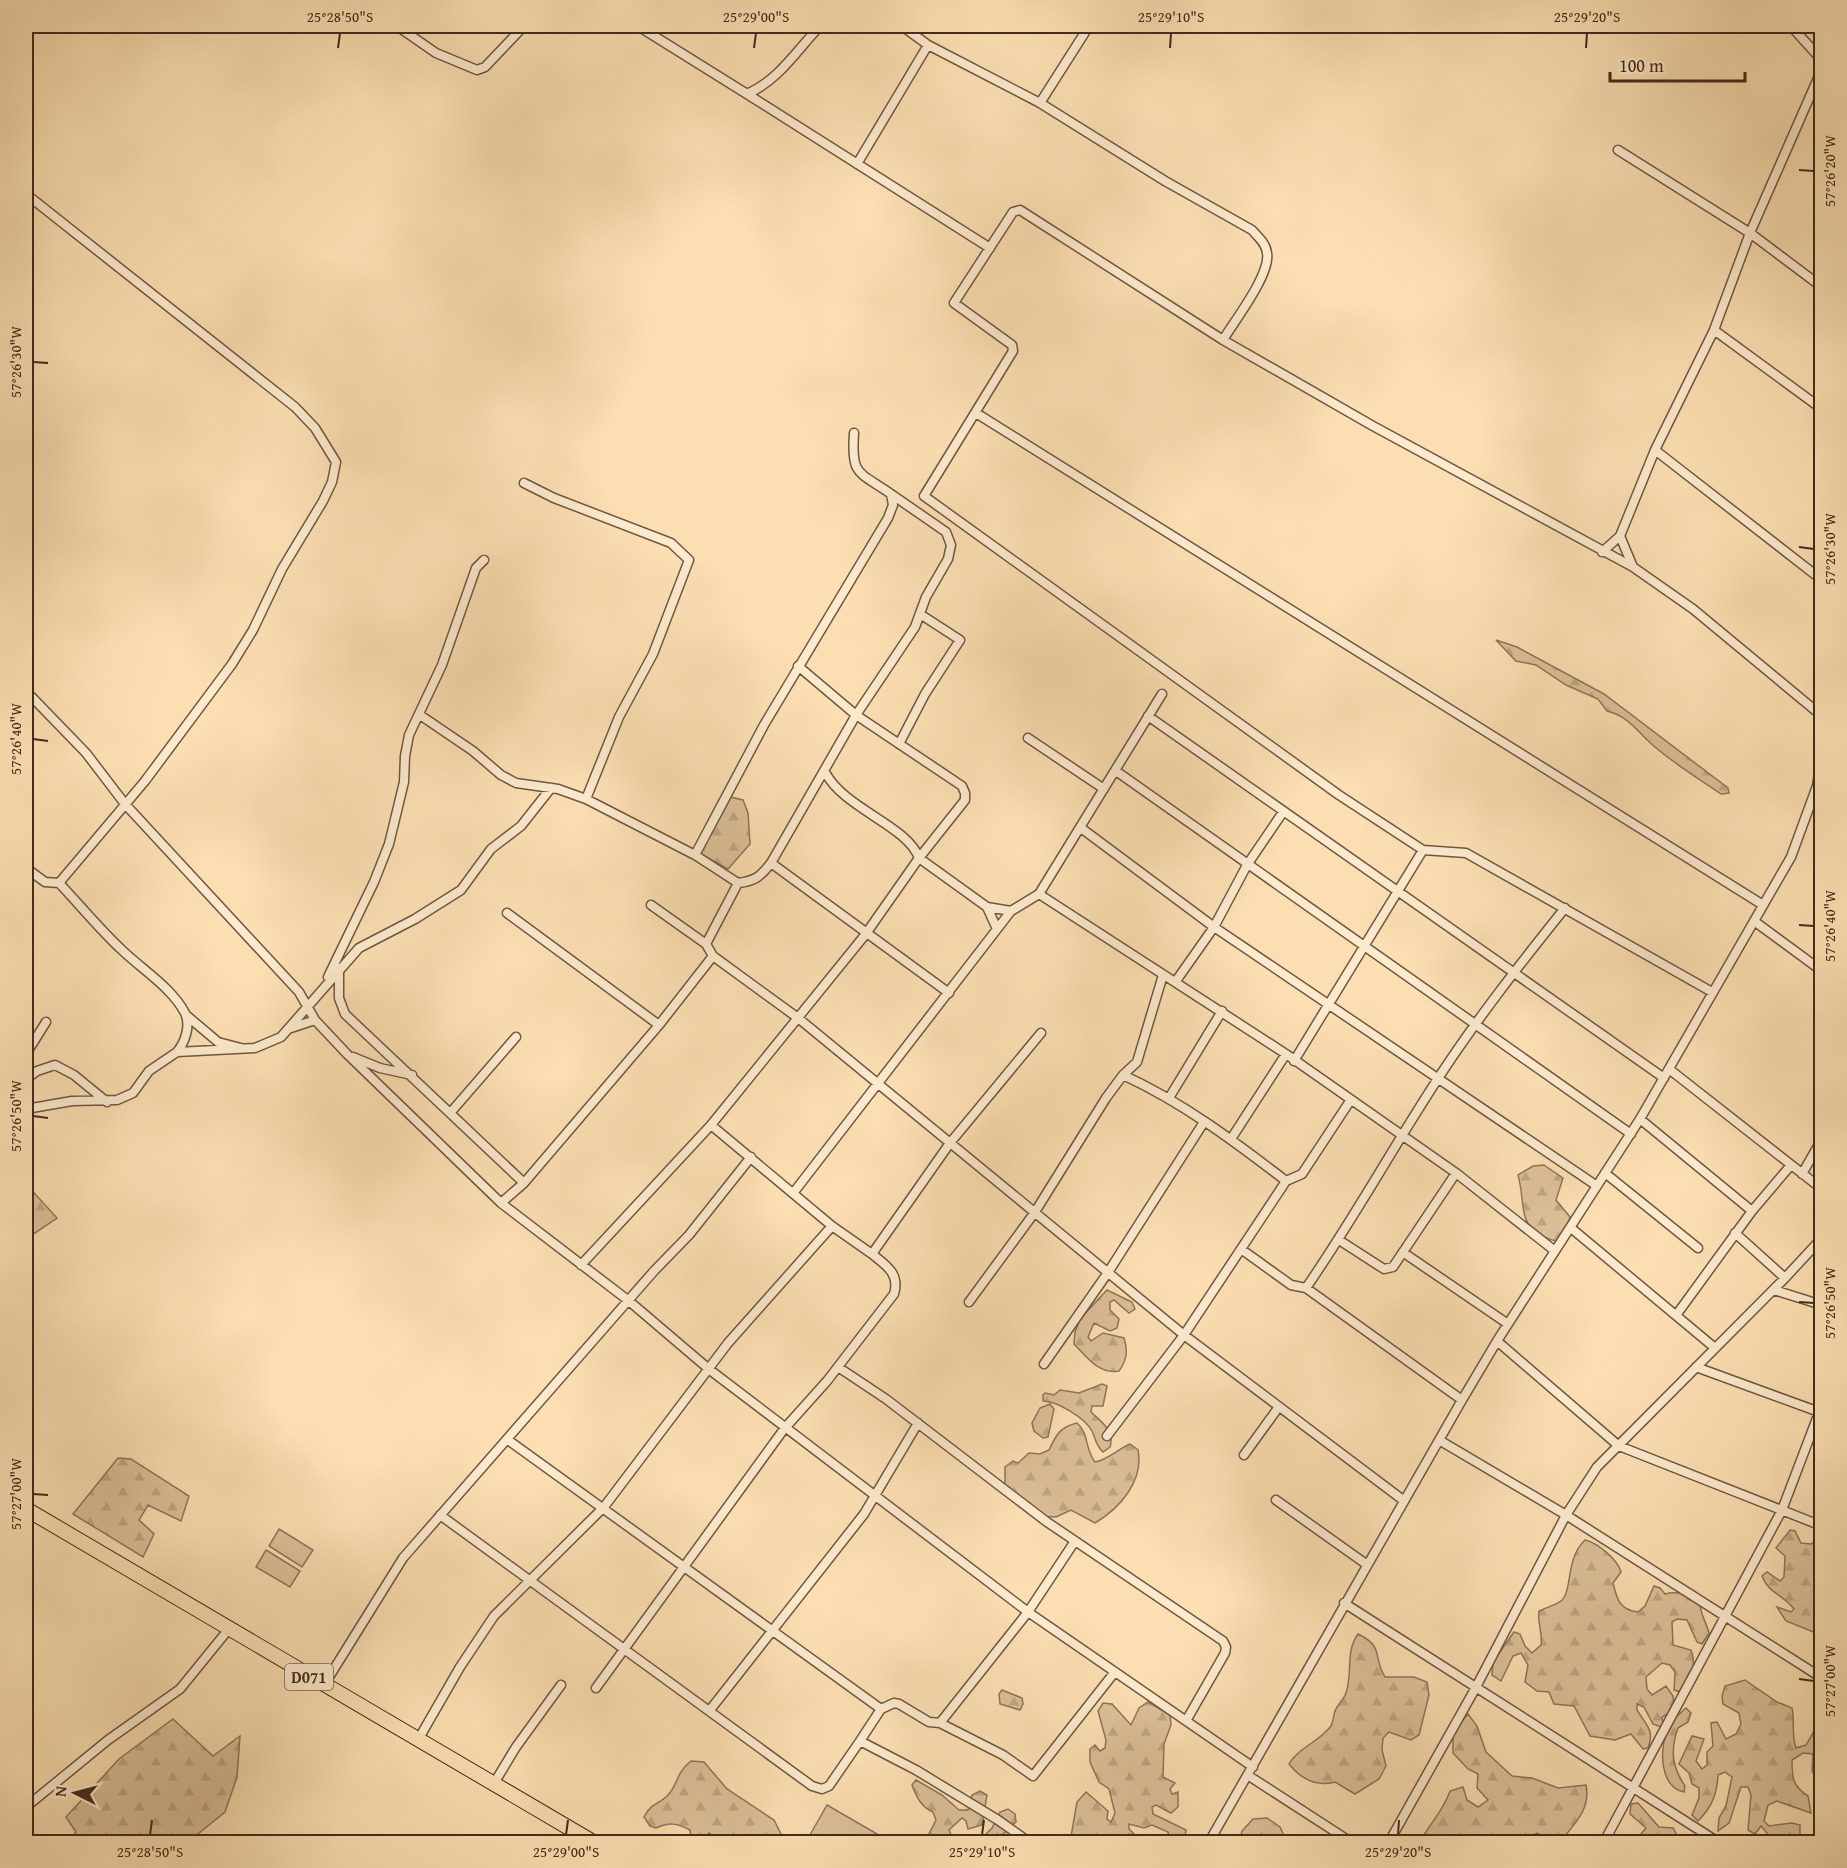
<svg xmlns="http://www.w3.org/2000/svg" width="1847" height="1868" viewBox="0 0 1847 1868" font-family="'Gentium Book Plus',serif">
  <defs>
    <pattern id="forest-firs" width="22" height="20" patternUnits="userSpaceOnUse" patternTransform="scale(1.5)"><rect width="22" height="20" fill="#dcc099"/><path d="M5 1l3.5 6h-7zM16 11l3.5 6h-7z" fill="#bea583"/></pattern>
  </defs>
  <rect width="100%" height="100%" fill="#fbdfb2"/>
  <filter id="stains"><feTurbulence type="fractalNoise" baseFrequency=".00333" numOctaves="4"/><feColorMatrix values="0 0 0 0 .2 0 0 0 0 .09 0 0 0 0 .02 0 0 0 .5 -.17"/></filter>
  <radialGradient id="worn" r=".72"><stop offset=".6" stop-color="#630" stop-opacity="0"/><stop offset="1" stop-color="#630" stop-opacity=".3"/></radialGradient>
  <path fill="url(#forest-firs)" stroke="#90745b" stroke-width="1.5" d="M1496 640 1517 647 1604 694 1728 788 1729 793 1721 794C1699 779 1676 765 1655 747 1639 734 1629 716 1607 711L1598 699 1566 685 1536 665 1516 661Z
    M726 796 743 800 748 813 750 844 728 869 697 852Z
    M1544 1165 1563 1178 1556 1200 1570 1217 1565 1232 1556 1241C1515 1231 1527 1208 1518 1175L1533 1166Z
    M26 1184 57 1218 26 1239Z
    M1107 1290 1132 1302 1135 1309 1129 1313 1114 1300 1110 1302V1310L1119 1319 1117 1328 1110 1331 1094 1323 1088 1337 1091 1341 1103 1333 1124 1338C1128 1351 1127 1360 1119 1371 1099 1375 1087 1357 1074 1344L1075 1332 1080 1319Z
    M1102 1384 1107 1386 1103 1406H1092L1091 1412C1101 1422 1115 1430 1110 1447L1103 1452C1096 1446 1096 1440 1092 1431 1085 1418 1057 1401 1043 1401V1395L1045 1393 1054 1395 1060 1390 1079 1393Z
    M1050 1404 1054 1409 1048 1437 1043 1438 1034 1431 1032 1423 1040 1408Z
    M1077 1423C1089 1433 1085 1450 1095 1462 1108 1460 1118 1449 1130 1444L1138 1450C1144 1481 1120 1508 1095 1523L1071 1510 1056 1517 1039 1516 1005 1493V1467L1013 1461 1018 1463 1029 1453 1040 1454 1049 1450C1056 1435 1060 1427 1077 1423Z
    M118 1458 131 1459 189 1496 181 1521 148 1505 139 1520 154 1534 143 1557 73 1514Z
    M1790 1530 1795 1531 1801 1543 1811 1544 1821 1538V1641V1635L1786 1621 1777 1607 1791 1612 1794 1609C1784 1595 1768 1593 1762 1576L1767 1572 1780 1581 1784 1577 1785 1556 1776 1548Z
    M1585 1540C1598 1543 1618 1560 1621 1572L1613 1583C1617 1599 1619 1610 1638 1612L1645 1606 1654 1586 1660 1588 1665 1594C1676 1591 1691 1594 1700 1602 1700 1615 1706 1621 1709 1633L1702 1644 1697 1642 1687 1620 1677 1619 1672 1622 1673 1645 1691 1650C1698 1667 1689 1678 1680 1692L1674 1690 1675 1672 1670 1665 1662 1663 1646 1677 1647 1689 1652 1695 1666 1686 1673 1696 1675 1709 1662 1717 1664 1728 1653 1724 1644 1707 1637 1704V1710C1646 1725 1655 1730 1648 1748L1643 1749 1631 1734 1615 1740 1590 1736 1574 1706 1554 1704 1549 1692 1537 1691 1525 1682 1528 1665 1521 1653 1513 1656 1501 1681 1492 1675 1493 1662 1514 1632 1520 1634 1525 1646 1532 1653 1541 1645C1543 1632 1537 1624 1539 1611 1545 1608 1556 1605 1561 1601 1573 1591 1565 1559 1585 1540Z
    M1358 1634C1385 1647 1372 1656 1385 1677H1414L1427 1682 1429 1695 1419 1735 1411 1740 1389 1732 1383 1738 1382 1750 1386 1766 1379 1779 1355 1794 1335 1782C1316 1787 1301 1779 1289 1764 1298 1748 1319 1742 1331 1726 1334 1721 1333 1714 1336 1709 1339 1703 1344 1699 1346 1693 1353 1672 1345 1652 1358 1634Z
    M1745 1680 1777 1702 1792 1708C1795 1721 1791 1735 1796 1748L1806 1745 1821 1719V1774L1817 1779 1812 1771 1813 1754 1803 1753 1792 1760C1792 1777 1792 1786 1808 1796L1811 1813 1777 1801 1768 1805 1764 1821 1769 1826 1792 1823 1800 1825V1842H1765L1767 1833 1761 1826 1755 1834 1748 1830 1751 1795 1748 1787H1741L1729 1823 1718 1831 1719 1818 1726 1806 1732 1777 1725 1772 1718 1775C1717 1794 1712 1807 1698 1821L1692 1815 1699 1798V1788L1692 1784 1689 1773 1679 1764 1692 1736 1704 1739 1696 1761 1702 1769 1707 1765V1752L1713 1746 1711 1723 1717 1722 1726 1739 1736 1734 1741 1724 1739 1713 1723 1704 1722 1696 1725 1686Z
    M1002 1690 1022 1698 1023 1704 1020 1710 1000 1704 999 1694Z
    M1148 1702 1170 1715 1171 1725 1164 1744 1163 1777 1175 1783 1170 1789 1172 1794 1178 1792V1807L1171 1813 1156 1805 1152 1807 1153 1814 1186 1830 1184 1842H1170L1168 1832 1152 1825 1144 1828 1129 1824V1829L1136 1836 1133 1842H1070L1077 1802 1086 1792 1108 1811 1107 1819 1111 1822 1115 1813 1109 1789 1099 1782 1090 1762V1749L1095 1745 1100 1751 1105 1748 1106 1740 1098 1711 1103 1703 1112 1704 1131 1725 1139 1708Z
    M1686 1708 1691 1713 1688 1722 1678 1728C1670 1750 1672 1767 1685 1786L1684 1792C1660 1787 1660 1752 1666 1734 1669 1723 1678 1715 1686 1708Z
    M1468 1714 1477 1726 1486 1752 1512 1776 1532 1778 1558 1788 1586 1785C1591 1810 1574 1824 1560 1842H1546L1545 1837 1537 1833 1521 1842 1510 1838 1508 1842H1420C1429 1824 1443 1812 1450 1791L1463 1787 1467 1800 1478 1807 1488 1800 1477 1788 1478 1774 1468 1769 1453 1753V1731Z
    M173 1719 213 1756 240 1736 237 1777 225 1812 188 1842H67L76 1832 66 1817 119 1759Z
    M691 1761 704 1762 727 1789 774 1820 785 1842H722L709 1833 707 1842H688L691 1839 690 1830C677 1823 669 1822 656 1828L650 1826 644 1817C652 1803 655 1806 666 1797 678 1787 675 1773 691 1761Z
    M916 1780 942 1795 959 1810H968L972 1795 980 1791 987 1795 982 1825 968 1829 966 1821 962 1818 949 1830 952 1837 960 1840 977 1835 981 1839 992 1828 1000 1812 1008 1809 1015 1814 1016 1822 1000 1837 1001 1842H930L927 1838 936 1820 933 1812C921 1807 916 1796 912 1785Z
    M1638 1803 1659 1827 1673 1828 1677 1835 1675 1842H1665L1663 1839 1657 1842H1634L1646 1828 1630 1814 1631 1804Z
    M1267 1818 1280 1827 1287 1842H1239L1242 1831 1253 1819Z"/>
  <path fill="#dcc099" stroke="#90745b" stroke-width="1.5" d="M279 1529 313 1550 302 1567 269 1546Z
    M266 1550 300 1571 290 1587 256 1567Z
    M827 1805 891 1842H806Z"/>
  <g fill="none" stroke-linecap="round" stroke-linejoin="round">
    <g stroke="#715642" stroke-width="11">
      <path id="street" d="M397 26 436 53 477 70 485 67 524 26
        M638 26 747 94C779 80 797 50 820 26
        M902 26 928 45 1040 103 1165 181 1252 230C1258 237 1266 243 1267 253 1271 274 1235 320 1223 340L1373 426 1633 567 1693 609 1822 716
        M1791 26 1819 57 1822 64
        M747 94 990 248
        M1040 103 1089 26
        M1618 150 1750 233 1822 287
        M857 164 928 45
        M26 194 295 407 315 428 336 462 332 482 323 501 282 569 253 630 232 664 145 781 59 883 45 882 26 868
        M1714 330 1822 409
        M1223 340 1020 210 1013 212 954 303 1012 345 1013 351 924 496 1339 795 1423 850 1466 853 1712 992
        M976 413 1763 905
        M1655 450 1822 580
        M524 483 554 498 671 543 689 560 653 654 619 717 586 799
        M1620 536 1633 567
        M1602 552 1620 536 1655 450 1714 330 1750 233 1822 69
        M26 691 86 753 125 804 299 992 315 1020
        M420 715 473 751 501 775 516 783 558 789 586 799 695 855 738 883C755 881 760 877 771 863L856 715 915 627 926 597 948 559 951 545 946 532 891 494
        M1148 716 1664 1078
        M1028 738 1104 789
        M899 744 925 694 960 640 920 614
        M1116 771 1631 1134
        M825 772C844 809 907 825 919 858L987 907 1011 911
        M1081 828 1214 927 1597 1186
        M695 855 764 725 888 518 893 505 891 494C858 471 851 476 854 433
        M771 863 949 993
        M59 883C80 905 100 930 123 951 143 970 172 988 185 1013 191 1026 185 1042 177 1052
        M1039 894 1286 1054 1456 1173 1555 1251
        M651 905 706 944 713 956 798 1018 1184 1335 1403 1500
        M987 907 997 929
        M507 913 659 1025
        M1754 921 1822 971
        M706 944 738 883
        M339 968V998L345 1014 524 1183
        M328 977 374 882 389 844 404 782 405 756 409 735 442 665 476 568 484 560
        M1176 981 1214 927 1247 865 1283 812
        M186 1015 218 1042 241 1048
        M288 1029 315 1020 347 1054 501 1203 629 1301 710 1370 1028 1612 1253 1767
        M26 1054 46 1022
        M353 1057 380 1068 412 1075
        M1294 1061 1423 850
        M1669 1069 1822 1189
        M1123 1075C1182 1102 1234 1141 1286 1181L1302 1174 1350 1101
        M26 1079 37 1071 55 1065 74 1075 107 1102
        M1169 1098 1222 1011
        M26 1109 72 1101 117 1100 133 1093 149 1071 177 1052 255 1048 281 1037 359 948 415 919 461 890 491 849 521 826 551 788
        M451 1112 516 1037
        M1640 1119 1752 1211
        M711 1125 832 1226 872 1254 950 1143 1041 1033
        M1231 1139 1286 1054
        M1605 1173 1698 1248
        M1802 1174 1822 1139
        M794 1192 1011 911 1039 894 1162 694
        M501 1203 524 1183 659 1025 713 956
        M1571 1228 1715 1348
        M1735 1233 1785 1278
        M1339 1240 1384 1269 1393 1267 1456 1173
        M1241 1249 1291 1285 1306 1288 1462 1400
        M1404 1253 1508 1324
        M581 1265 711 1125 865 935 919 858 965 800V793L962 786 856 715 798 666
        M1306 1288C1353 1220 1392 1149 1437 1080 1476 1020 1520 964 1565 908
        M1774 1290 1822 1305
        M969 1302 1035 1212 1106 1098 1123 1075 1137 1062 1163 975
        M1677 1314 1752 1211 1791 1165
        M1497 1341 1619 1446 1822 1526
        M1044 1364 1109 1271 1204 1122
        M838 1367 886 1399 1047 1522 1223 1641 1226 1647 1225 1653 1186 1721
        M1696 1367 1822 1413
        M1107 1436 1184 1335 1286 1181
        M508 1440 881 1709 860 1741
        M1439 1440 1566 1515 1822 1678
        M1244 1455 1278 1408
        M1276 1500 1366 1564
        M440 1515 812 1786 822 1789 829 1786 860 1741 916 1770 998 1820 1029 1842
        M1344 1603 1718 1842
        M324 1685 403 1558 654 1271 689 1235 751 1157
        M596 1688 784 1429 827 1381 894 1294C900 1274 887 1266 872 1254
        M881 1709 894 1703 899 1704 929 1722 940 1723 1028 1612 1075 1541
        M710 1710 864 1514 918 1423
        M940 1723 1003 1755 1033 1776 1114 1673
        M418 1740 460 1667 494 1616 604 1507 728 1343 832 1226
        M1249 1776 1351 1842
        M493 1785 516 1747 561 1685
        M26 1807 108 1740 180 1689 228 1630
        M1209 1842 1462 1400 1497 1341 1640 1119 1791 857 1817 786 1822 754
        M1389 1842 1475 1689 1566 1515 1597 1467 1785 1278 1822 1238
        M1604 1842 1782 1510 1822 1405"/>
    </g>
    <g stroke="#43291d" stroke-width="16">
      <path id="primary" d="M26 1509 593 1842"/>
    </g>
    <use href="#street" stroke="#fceacd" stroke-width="8"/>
    <use href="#primary" stroke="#fbdfb2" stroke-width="14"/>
  </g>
  <path fill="none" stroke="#43291d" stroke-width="2" d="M338 48 340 33M754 48 756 33M1170 48 1171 33M1586 48 1587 33M1799 170 1814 171M33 362 48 363M1799 547 1814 549M33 739 48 741M1799 925 1814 926M33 1116 48 1118M1799 1302 1814 1303M33 1494 48 1495M1799 1679 1814 1681M150 1835 152 1820M566 1835 568 1820M982 1835 984 1820M1398 1835 1399 1820"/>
  <g text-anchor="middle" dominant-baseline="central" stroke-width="6" stroke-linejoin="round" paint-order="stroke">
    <rect fill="#fceacd" stroke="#7a6352" stroke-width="1.5" x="285" y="1664" width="48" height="26" rx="4.5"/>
    <g font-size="16" font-weight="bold" fill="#43291d">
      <text x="309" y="1677">D071</text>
    </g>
  </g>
  <rect width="1847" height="1868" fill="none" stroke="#fbdfb2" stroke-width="66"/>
  <g transform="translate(75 1793) rotate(276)" stroke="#fceacd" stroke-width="4.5" paint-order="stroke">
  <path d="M0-4.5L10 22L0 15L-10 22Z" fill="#43291d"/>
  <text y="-9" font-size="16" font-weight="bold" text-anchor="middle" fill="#43291d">N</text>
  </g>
  <path d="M1610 72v9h135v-9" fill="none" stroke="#43291d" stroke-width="3"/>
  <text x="1619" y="72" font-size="18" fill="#43291d" stroke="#fceacd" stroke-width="4.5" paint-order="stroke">100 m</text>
  <rect x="33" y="33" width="1781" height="1802" fill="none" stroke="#43291d" stroke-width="2"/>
  <g font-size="15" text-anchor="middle" fill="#43291d">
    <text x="340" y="22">25°28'50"S</text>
    <text x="756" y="22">25°29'00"S</text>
    <text x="1171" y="22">25°29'10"S</text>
    <text x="1587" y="22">25°29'20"S</text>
    <text transform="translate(1830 171) rotate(-90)" y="5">57°26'20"W</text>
    <text transform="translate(16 362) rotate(-90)" y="5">57°26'30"W</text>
    <text transform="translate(1830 549) rotate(-90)" y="5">57°26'30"W</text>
    <text transform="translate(16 739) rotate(-90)" y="5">57°26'40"W</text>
    <text transform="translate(1830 926) rotate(-90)" y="5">57°26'40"W</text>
    <text transform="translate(16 1116) rotate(-90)" y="5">57°26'50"W</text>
    <text transform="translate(1830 1303) rotate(-90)" y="5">57°26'50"W</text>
    <text transform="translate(16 1494) rotate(-90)" y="5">57°27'00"W</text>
    <text transform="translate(1830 1681) rotate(-90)" y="5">57°27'00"W</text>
    <text x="150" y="1857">25°28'50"S</text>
    <text x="566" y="1857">25°29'00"S</text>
    <text x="982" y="1857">25°29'10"S</text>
    <text x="1398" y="1857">25°29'20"S</text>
  </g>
  <rect width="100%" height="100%" filter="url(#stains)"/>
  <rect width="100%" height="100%" fill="url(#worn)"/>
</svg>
